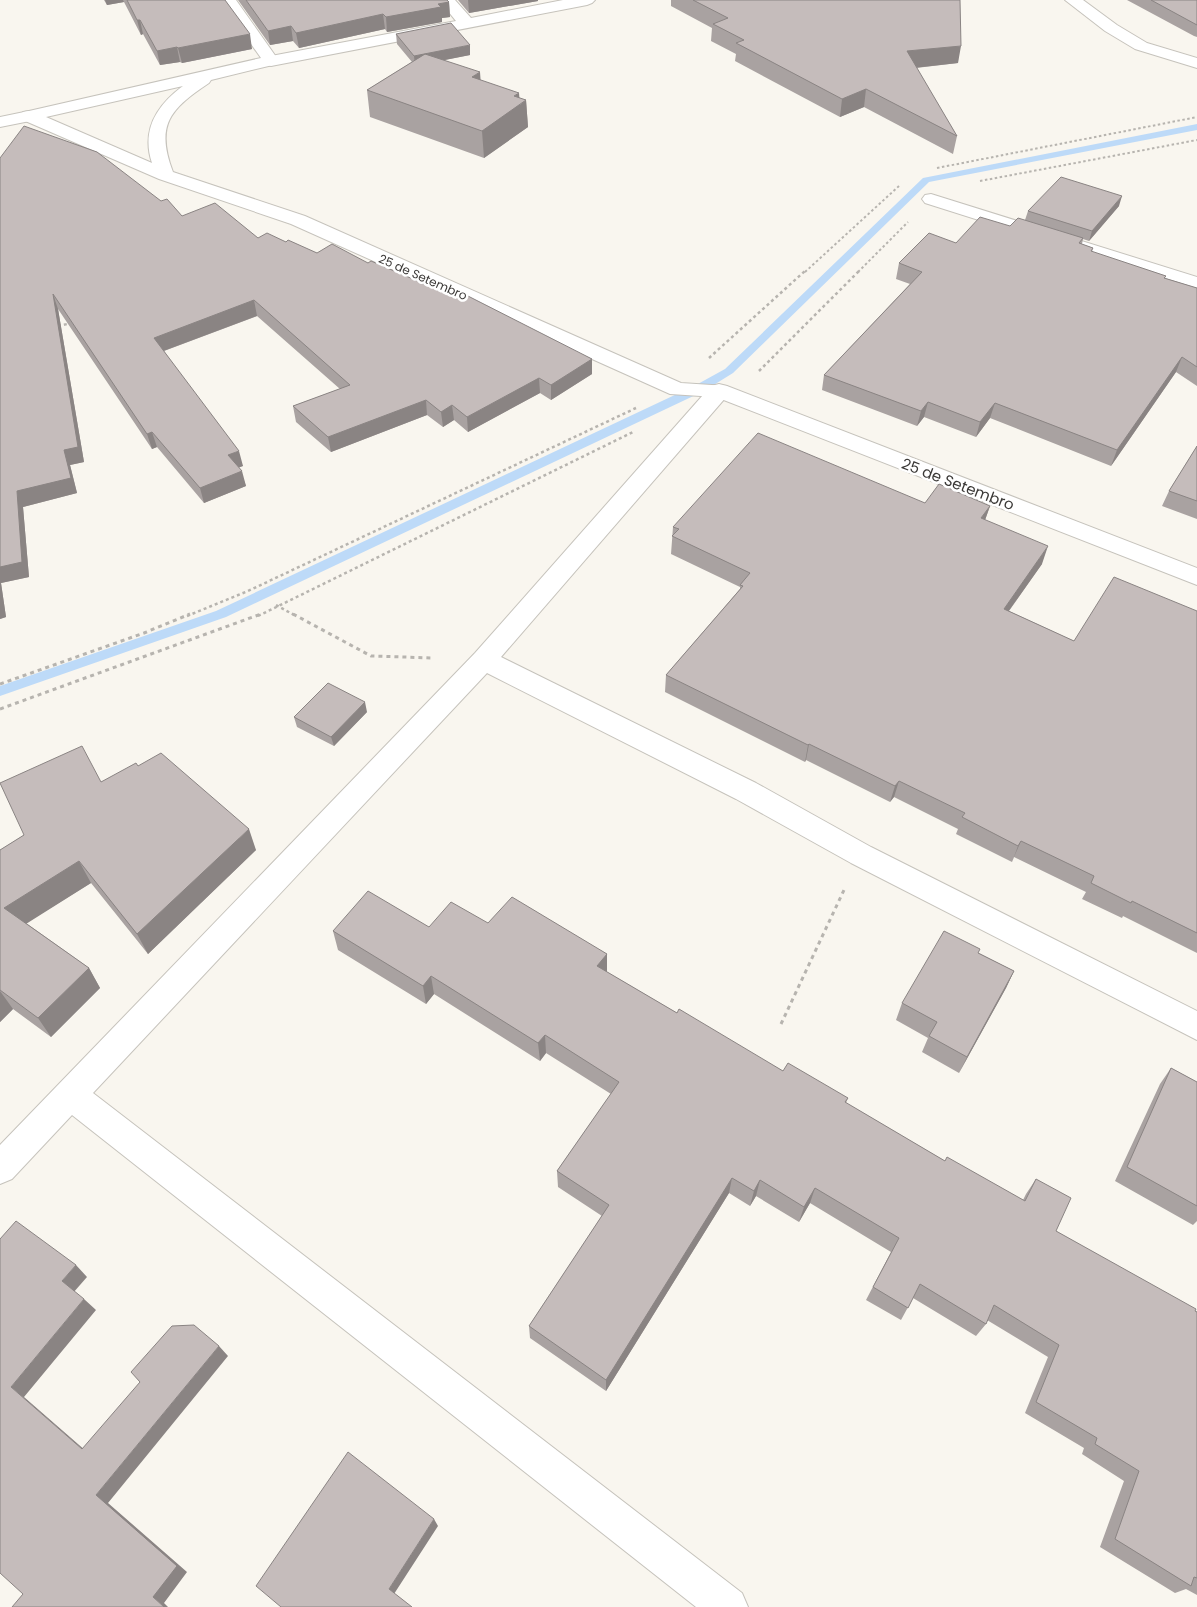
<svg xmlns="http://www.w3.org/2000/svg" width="1197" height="1607" viewBox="0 0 1197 1607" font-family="Poppins,sans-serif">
  <rect width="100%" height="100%" fill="#f9f6ef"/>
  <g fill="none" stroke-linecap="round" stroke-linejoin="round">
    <path fill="#bddaf8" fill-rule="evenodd" d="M1197 124V130L929 182 733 373 704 391 226 617 0 696V686L216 611 696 385 725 369 923 178Z"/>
    <g stroke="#c6c3bc" stroke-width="2">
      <path id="minor" d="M439 0H455L471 18 563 0H595L592 3 587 5 271 66 265 64 263 61 265 58 271 56 456 21Z
        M1065 0H1083L1117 25 1147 43 1197 58V68L1135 49 1105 31Z
        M29 111 35 112 38 116 35 120 0 127V117Z
        M931 194 1197 277V289L925 203 922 199 925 195Z
        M719 384 727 386 730 391 727 396 501 657 756 783 871 847 1197 1011V1040L851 863 736 799 487 673 93 1093 742 1593 748 1607H696L72 1115 12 1179 0 1184V1145L475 653 711 386Z"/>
    </g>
    <g stroke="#c6c3bc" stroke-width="2">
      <path id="tertiary" d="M220 0H236L279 61 277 64 211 80 209 83C170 109 155 125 173 172L305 216 681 383 727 386 1197 568V585L716 397 670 394 291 224 159 179 23 120 20 116 23 112 29 111 261 58ZM183 86C157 105 141 130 152 163L46 117Z"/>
    </g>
    <path stroke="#b7b4af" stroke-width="2" stroke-dasharray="2.5 2.5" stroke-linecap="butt" d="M937 168 1197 117
      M980 181 1197 140
      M805 272 899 186
      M858 272 908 222"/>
    <path stroke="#b7b4af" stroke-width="2.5" stroke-dasharray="3 3" stroke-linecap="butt" d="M58 326 72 323
      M709 358 806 270
      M759 371 860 270
      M276 605 296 616
      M187 616 248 591 636 408
      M258 616 633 432"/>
    <path stroke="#b7b4af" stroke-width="3" stroke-dasharray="4 4" stroke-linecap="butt" d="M293 614 371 656 434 658
      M0 684 144 633 190 614
      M0 709 261 614
      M781 1024 844 890"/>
    <use href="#minor" fill="#fff" fill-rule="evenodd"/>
    <use href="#tertiary" fill="#fff" fill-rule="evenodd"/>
  </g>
  <path fill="#a9a2a1" d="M104 0H225L252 49 182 63 180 62 160 65 143 34 141 35 124 2 107 5Z
    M238 0H447L449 2 450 17 442 18V22L387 32 385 29 299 48 293 41 270 45Z
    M458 0H538V1L469 13Z
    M671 0H960L958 63 916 68 957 136 953 154 864 107 840 117 735 61 736 54 711 41 712 28 671 6Z
    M1127 0H1197V37L1194 36Z
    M396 34 470 55 444 60 480 80 519 98 526 100 528 127 484 158 370 117 367 90 412 62 397 44Z
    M0 158 161 201 182 216 258 238 286 242 317 253 368 263 592 359V374L551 400 540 393 468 432 454 420 443 427 427 415 331 452 296 422 293 406 340 389 257 316 164 351 243 466 239 467 246 486 204 503 157 447 152 449 58 309 84 462 70 465 77 493 23 507 29 577 1 583 6 617 0 619Z
    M1119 206 1089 241 1083 239 1082 244 1093 248 1092 252 1166 276 1165 278 1197 288V386L1176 372 1111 466 990 418 976 437 924 417 917 426 822 390 824 375 910 284 896 279 899 263 956 243 1010 226 1025 220 1028 211Z
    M1197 446V519L1162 506 1169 491Z
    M925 503 990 506 985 520 1042 564 1009 611 1074 641 1197 611V953L1123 916 1122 918 1082 899 1086 892 1014 857 1012 862 956 834 958 829 894 797 890 802 806 760 805 762 665 692 666 675 740 589V587L671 554 673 527Z
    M367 712 334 746 297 727 294 717Z
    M138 766 256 850 148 954 91 883 26 923 89 968 100 988 51 1037 13 1009 0 1022V850L24 835 101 782Z
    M488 923 607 954V972L677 1013 783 1071 848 1098 846 1103 945 1161 1023 1200 1026 1194 1036 1179 1056 1231 1197 1312V1595L1186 1589 1175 1593 1100 1547 1124 1481 1082 1454 1084 1448 1025 1413 1048 1357 987 1320 986 1324 976 1336 913 1298 901 1320 866 1300 891 1252 810 1203 799 1222 756 1196 750 1206 729 1193 606 1391 530 1338 529 1326 602 1216 558 1187 557 1171 611 1094 546 1053 540 1061 434 994 426 1004 338 950 333 931 429 927Z
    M979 953 1014 971 1006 988 959 1073 922 1052 928 1038 896 1020 902 1003Z
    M1171 1068 1197 1082V1221L1193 1225 1115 1181 1160 1084Z"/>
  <path fill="#8a8483" d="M105 0H123L124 2 107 5Z
    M468 0H538V1L469 13Z
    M449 2 450 17 442 18V22L387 32 386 17 438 4Z
    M383 14 385 29 299 48 296 33Z
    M137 20H140L143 34 141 35Z
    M291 26 293 41 270 45 268 31Z
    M250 34 252 49 182 63 178 48Z
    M470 45V55L415 66 414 56Z
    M961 46 958 63 904 69 907 51Z
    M177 47 180 62 160 65 157 51Z
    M480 72 482 99 472 77Z
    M866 89 864 107 840 117 842 99Z
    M519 93 520 105 526 100 528 127 484 158 482 131 514 96Z
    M1122 196 1119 206 1089 241 1092 231Z
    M53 294 58 309 84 462 70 465 77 493 23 507 29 577 1 583 6 617 0 619V567L17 491 64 450Z
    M254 300 257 316 158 353 154 338Z
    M1182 357 1176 372 1111 466 1117 450Z
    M592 359V374L551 400V385Z
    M539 378 540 393 468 432 467 417Z
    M426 400 427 415 331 452 328 437Z
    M928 402 924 417 917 426 921 411Z
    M995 403 990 418 976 437 980 422Z
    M452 405 454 420 443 427 441 412Z
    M152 432 157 447 152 449 147 434Z
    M239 451 243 466 232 470 228 455Z
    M242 471 246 486 204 503 200 488Z
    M990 506 984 523 981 518Z
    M1048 546 1042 564 998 626 1004 609Z
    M365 702 367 712 334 746 331 737Z
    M809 744 806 760 805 762 808 745Z
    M899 781 894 797 890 802 895 786Z
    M249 829 256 850 148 954 137 934Z
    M1021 841 1014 857 1012 862 1018 846Z
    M79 861 91 883 18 929 4 908Z
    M607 954V973L597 966Z
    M89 968 100 988 51 1037 38 1018Z
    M1014 971 1006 988 959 1073 967 1057Z
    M431 976 434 994 426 1004 423 986Z
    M0 991 13 1009 0 1022Z
    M545 1035 546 1053 540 1061 538 1043Z
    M732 1178 729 1193 606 1391V1380Z
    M760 1180 756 1196 750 1206 754 1191Z
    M815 1188 810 1203 799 1222 804 1207Z
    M76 1265 87 1277 73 1293 62 1281Z
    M84 1299 96 1310 24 1397 94 1458 82 1449 11 1387Z
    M219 1346 228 1356 108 1503 187 1572 164 1603 168 1607H164L153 1597 96 1495Z
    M434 1519 438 1526 394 1594 389 1589Z"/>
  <path fill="#c5bcbb" stroke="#8a8483" d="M127 0H225L250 34 178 48 177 47 157 51 140 20H137Z
    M246 0H447L449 2 438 4 441 7 386 17 383 14 296 33 291 26 268 31Z
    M693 0H960L961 46 907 51 957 136 866 89 842 99 736 43 744 40 713 24 728 18Z
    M1151 0H1197V25Z
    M451 23 470 45 414 56 396 34Z
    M425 54 480 72 472 77 519 93 514 96 526 100 482 131 367 90Z
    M24 126 97 152 161 201 167 199 182 216 215 203 258 238 267 233 286 242 288 240 317 253 332 244 368 263 371 261 457 298 464 294 592 359 551 385 539 378 467 417 452 405 441 412 426 400 328 437 293 406 350 385 254 300 154 338 239 451 228 455 242 471 200 488 152 432 147 434 53 294 78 447 64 450 71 478 17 491 22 562 0 567V158Z
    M1061 177 1122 196 1092 231 1028 211Z
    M980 217 1010 226 1018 218 1083 238 1079 243 1093 248 1091 251 1166 276 1164 278 1197 288V367L1182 357 1117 450 995 403 980 422 928 402 921 411 824 375 922 272 899 263 929 233 956 243Z
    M758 433 925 503 939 484 990 506 981 518 1048 546 1004 609 1074 641 1114 577 1197 611V933L1132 901 1131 903 1091 883 1094 876 1021 841 1018 846 962 817 965 813 899 781 895 786 809 744 808 745 666 675 743 586 740 585 750 573 672 536 679 529 673 527Z
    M1197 446V501L1169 491Z
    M328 683 365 702 331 737 294 717Z
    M82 746 101 782 136 763 138 766 161 753 249 829 137 934 79 861 4 908 89 968 38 1018 0 990V850L24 835 0 783Z
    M368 891 429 927 451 902 488 923 512 897 607 954 597 966 677 1013 679 1009 783 1071 788 1063 848 1098 845 1102 945 1161 947 1157 1025 1201 1036 1179 1071 1198 1056 1231 1196 1309 1195 1311 1197 1312V1578L1194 1577 1191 1586 1115 1539 1139 1471 1095 1444 1097 1438 1036 1402 1059 1345 994 1305 986 1324 920 1284 908 1308 873 1287 899 1238 815 1188 804 1207 760 1180 754 1191 732 1178 606 1380 529 1326 609 1205 557 1171 619 1082 545 1035 538 1043 431 976 423 986 333 931Z
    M944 931 980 949 978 953 1014 971 967 1057 929 1036 937 1022 902 1003Z
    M1171 1068 1197 1082V1206L1127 1167Z
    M16 1221 76 1265 62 1281 84 1299 11 1387 82 1449 140 1382 131 1372 172 1326 194 1325 219 1346 96 1495 177 1566 153 1597 164 1607H12L23 1594 0 1573V1239Z
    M348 1452 434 1519 389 1589 412 1607H281L256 1586Z"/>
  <g text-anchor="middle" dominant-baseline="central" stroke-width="5" stroke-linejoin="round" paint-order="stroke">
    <g font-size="12" fill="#3b3937" stroke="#fff">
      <text transform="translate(423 277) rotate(24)">25 de Setembro</text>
    </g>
    <g font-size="15" fill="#3b3937" stroke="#fff">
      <text transform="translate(958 484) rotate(21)">25 de Setembro</text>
    </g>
  </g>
</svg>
